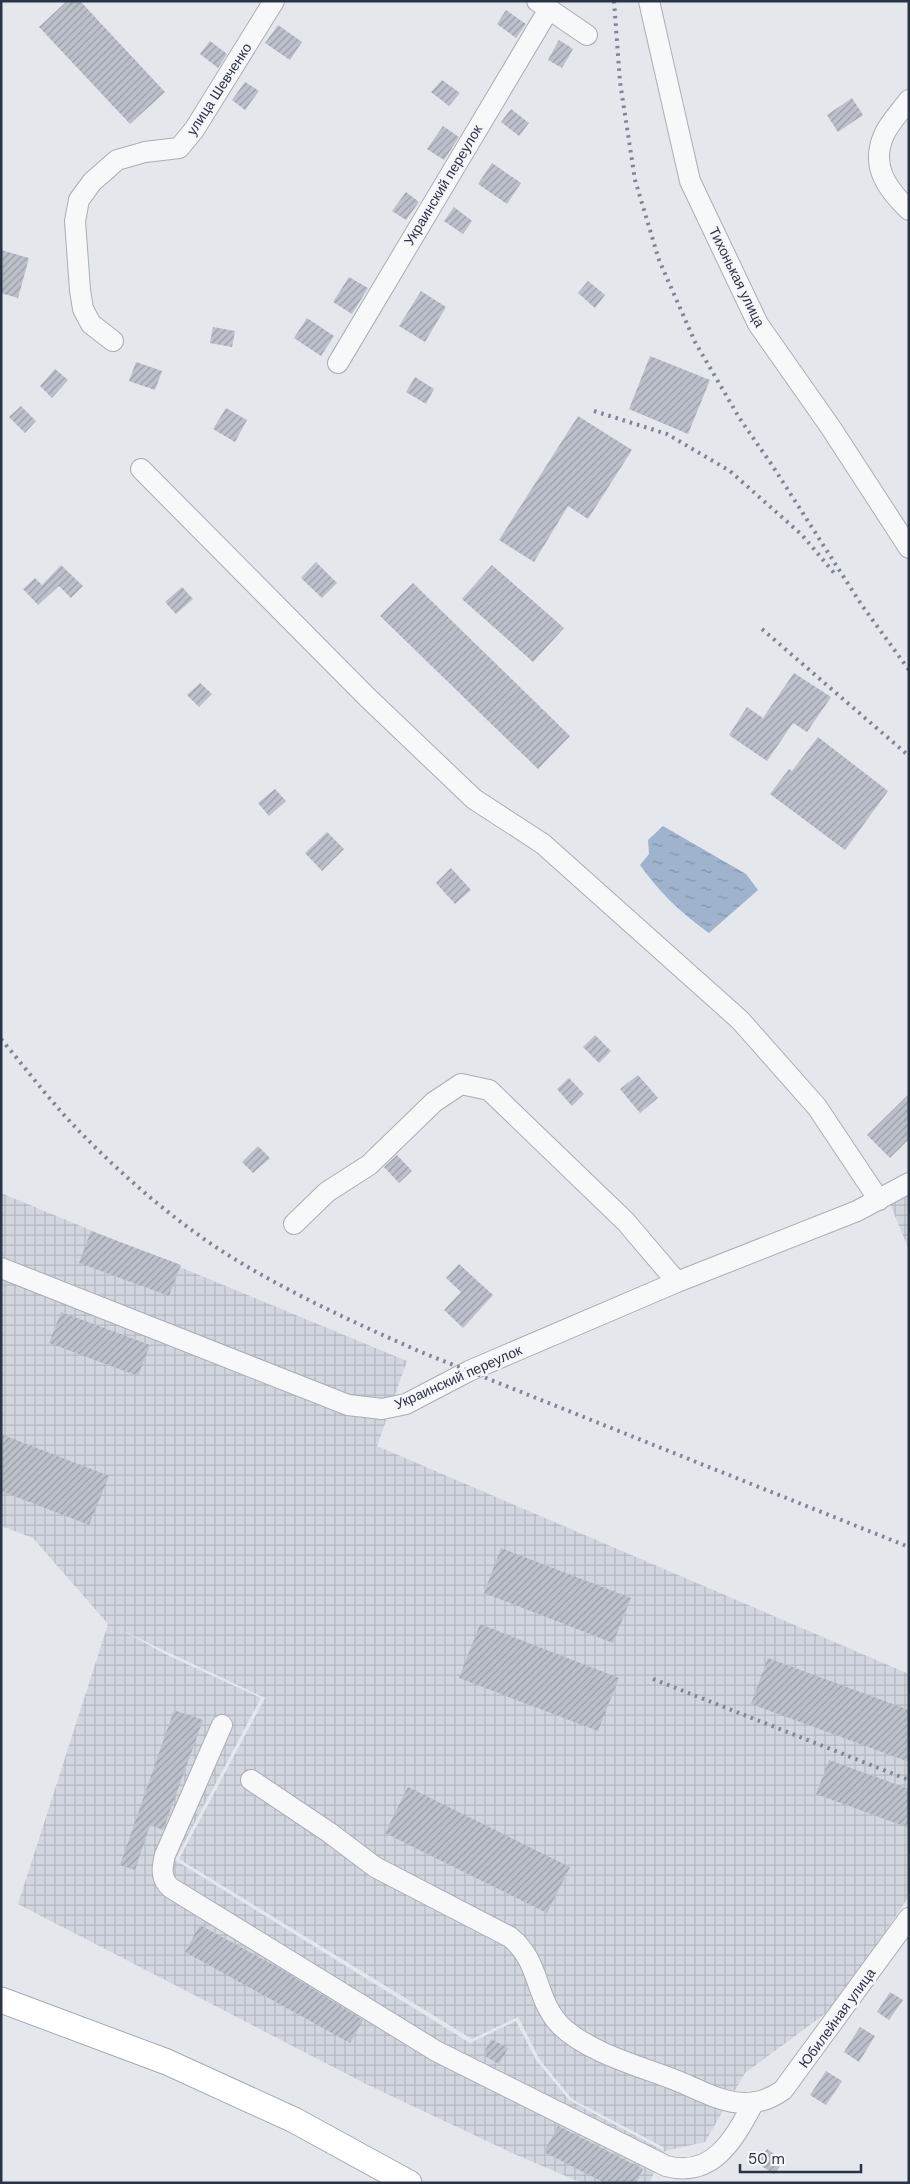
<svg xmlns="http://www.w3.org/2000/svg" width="910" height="2184" viewBox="0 0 910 2184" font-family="'DM Sans',sans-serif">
  <defs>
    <pattern id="industrial-grid" width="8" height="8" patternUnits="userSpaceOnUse" patternTransform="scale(1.25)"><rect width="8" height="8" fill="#d2d6de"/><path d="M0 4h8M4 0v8" fill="none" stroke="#b4b8c0"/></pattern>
    <pattern id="water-ripples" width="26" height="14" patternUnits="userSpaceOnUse" patternTransform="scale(1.25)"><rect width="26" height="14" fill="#9fb4cc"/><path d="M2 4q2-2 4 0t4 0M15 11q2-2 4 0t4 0" fill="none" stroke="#8293a7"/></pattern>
    <pattern id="building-hatch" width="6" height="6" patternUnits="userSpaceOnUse" patternTransform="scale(1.25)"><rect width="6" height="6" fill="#bbc0ca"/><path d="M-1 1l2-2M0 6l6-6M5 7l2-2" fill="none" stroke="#989da6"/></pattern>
  </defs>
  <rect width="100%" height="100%" fill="#e4e7ec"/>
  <path fill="url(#industrial-grid)" fill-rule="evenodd" d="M1 1193 407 1361 377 1446 909 1674V1896L837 2005 745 2073 705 2142 665 2151 649 2183H582L512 2153 366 2084 18 1904 108 1624 33 1538 1 1526ZM121 1630 265 1698 179 1859 472 2039 518 2017 540 2060 572 2099 663 2147 664 2151 569 2100 536 2060 516 2021 470 2043 175 1860 261 1698 167 1655Z
    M909 1194V1250L890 1204Z"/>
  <path fill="url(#water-ripples)" d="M663 826 746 874 758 890 709 933C680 912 660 893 640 865L649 854 648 840Z"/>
  <path fill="url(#building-hatch)" d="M67 1H80L165 92 130 124 39 27Z
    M506 10 526 24 516 38 497 24Z
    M278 25 302 42 290 60 265 43Z
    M559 40 573 49 562 68 548 60Z
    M210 41 227 54 218 68 200 54Z
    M442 80 460 93 449 106 431 92Z
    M245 82 259 91 245 110 232 100Z
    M852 98 863 115 838 132 827 115Z
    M511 109 529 123 519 136 501 122Z
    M443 126 459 137 444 160 427 149Z
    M492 163 521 183 507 204 478 184Z
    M406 192 419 202 406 220 392 211Z
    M454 207 472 221 463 234 444 221Z
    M1 250 29 258 18 298 1 293Z
    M349 277 368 288 352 314 333 302Z
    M588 281 605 295 595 308 578 293Z
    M421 291 446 307 425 342 399 326Z
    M307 318 334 336 321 356 294 338Z
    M213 327 235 331 232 347 210 343Z
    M650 356 710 380 688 434 629 409Z
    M136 362 162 371 155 390 129 381Z
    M55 369 68 380 52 398 40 386Z
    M415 377 434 389 426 404 406 392Z
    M21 406 36 421 25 433 9 417Z
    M226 408 247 420 235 442 213 429Z
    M578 416 632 450 588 519 568 506 534 562 499 540Z
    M316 562 337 583 322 598 301 578Z
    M61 565 83 586 71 598 59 586 38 605 23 589 35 578 42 585Z
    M492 565 564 628 533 662 462 599Z
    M413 583 570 736 538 769 380 616Z
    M182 587 193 599 176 614 165 602Z
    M794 673 831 697 807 732 793 723 767 761 729 735 747 707 763 718Z
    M200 683 212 694 199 707 187 695Z
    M818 737 888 791 845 850 770 794 789 769 792 771Z
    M275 789 286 801 269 816 258 803Z
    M327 832 344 849 322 871 305 853Z
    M451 868 471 890 455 904 436 883Z
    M595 1035 611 1051 599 1063 583 1047Z
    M638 1075 658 1098 640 1113 620 1089Z
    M569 1078 584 1094 572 1106 557 1089Z
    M909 1094V1139L890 1158 867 1135Z
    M258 1146 270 1158 253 1173 242 1162Z
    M397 1155 412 1171 399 1183 384 1167Z
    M91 1231 181 1265 169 1296 79 1263Z
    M459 1264 493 1295 463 1328 444 1310 461 1292 446 1278Z
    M61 1312 150 1345 138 1376 49 1343Z
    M1 1434 109 1476 89 1525 1 1491Z
    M501 1548 631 1598 613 1643 484 1593Z
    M480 1624 619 1678 598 1731 459 1678Z
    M768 1658 909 1710V1762L751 1704Z
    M174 1710 203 1720 163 1830 150 1825 135 1870 120 1865Z
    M829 1760 909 1789V1828L816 1794Z
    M408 1787 570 1867 547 1913 385 1833Z
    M200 1925 279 1968 363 2020 350 2043 185 1952Z
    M890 1992 903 2000 889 2020 877 2012Z
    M860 2027 875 2036 859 2062 844 2052Z
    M491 2039 508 2048 499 2064 483 2055Z
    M826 2071 842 2081 826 2105 810 2095Z
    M558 2126 643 2169 636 2183H605L544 2152Z
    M767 2149 784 2161 774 2174 757 2163Z"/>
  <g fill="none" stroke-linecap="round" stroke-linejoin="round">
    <g stroke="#a9aeb7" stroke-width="22">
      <path id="minor" d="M537 1 587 35
        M649 1 690 181 758 324 831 428 909 548
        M909 100C901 111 889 123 884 135 870 166 887 189 909 210
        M113 341 91 324 83 309 80 290 75 221 79 200 92 182 117 160 145 152 179 148 194 130 274 1
        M338 363 549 9
        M141 469 367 697 474 799 543 844 740 1020 817 1107 879 1200
        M294 1224 327 1192 369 1165 434 1102 461 1084 489 1090 626 1222 677 1282
        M1 1268 348 1405 382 1409 406 1404 469 1371 677 1282 857 1211 909 1183
        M222 1725 165 1855C162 1867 160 1879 171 1888L436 2051 666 2166C714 2179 735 2137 754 2102
        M251 1780 330 1833 375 1867 510 1937C541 1962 534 1997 560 2025 588 2053 643 2067 680 2082 700 2090 722 2103 744 2103 758 2103 772 2098 783 2090L909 1918"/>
    </g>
    <g stroke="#a3abb8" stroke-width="27">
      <path id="major" d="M1 2000 167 2062 294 2120 409 2183"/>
    </g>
    <use href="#minor" stroke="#f7f8fa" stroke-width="20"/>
    <use href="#major" stroke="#fff" stroke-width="25"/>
    <path stroke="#7d8696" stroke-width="4" stroke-dasharray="2.5 5" stroke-linecap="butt" d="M614 1 620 82 635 180 659 260 695 342 740 419 772 465 861 604 909 670
      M594 411 667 434 730 471 802 535 835 574
      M762 629 909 756
      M1 1039C28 1071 53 1105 82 1134 126 1179 175 1221 228 1255 289 1293 355 1323 421 1352L909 1547
      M653 1679 909 1780"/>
  </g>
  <g text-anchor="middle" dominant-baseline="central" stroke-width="5" stroke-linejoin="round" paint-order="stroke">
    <g font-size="14" fill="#2b3445" stroke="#f4f6f9">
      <text transform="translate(219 89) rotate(-57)">улица Шевченко</text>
      <text transform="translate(443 185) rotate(-59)">Украинский переулок</text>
      <text transform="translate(737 277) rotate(64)">Тихонькая улица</text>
      <text transform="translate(458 1377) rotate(-24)">Украинский переулок</text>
      <text transform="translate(837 2018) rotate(-54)">Юбилейная улица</text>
    </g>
  </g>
  <rect width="910" height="2184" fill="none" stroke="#2b3445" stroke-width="5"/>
  <path d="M740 2164v8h121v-8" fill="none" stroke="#2b3445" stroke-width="2.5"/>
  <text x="748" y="2164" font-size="15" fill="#2b3445" stroke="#f4f6f9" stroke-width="4" paint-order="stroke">50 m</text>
</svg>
